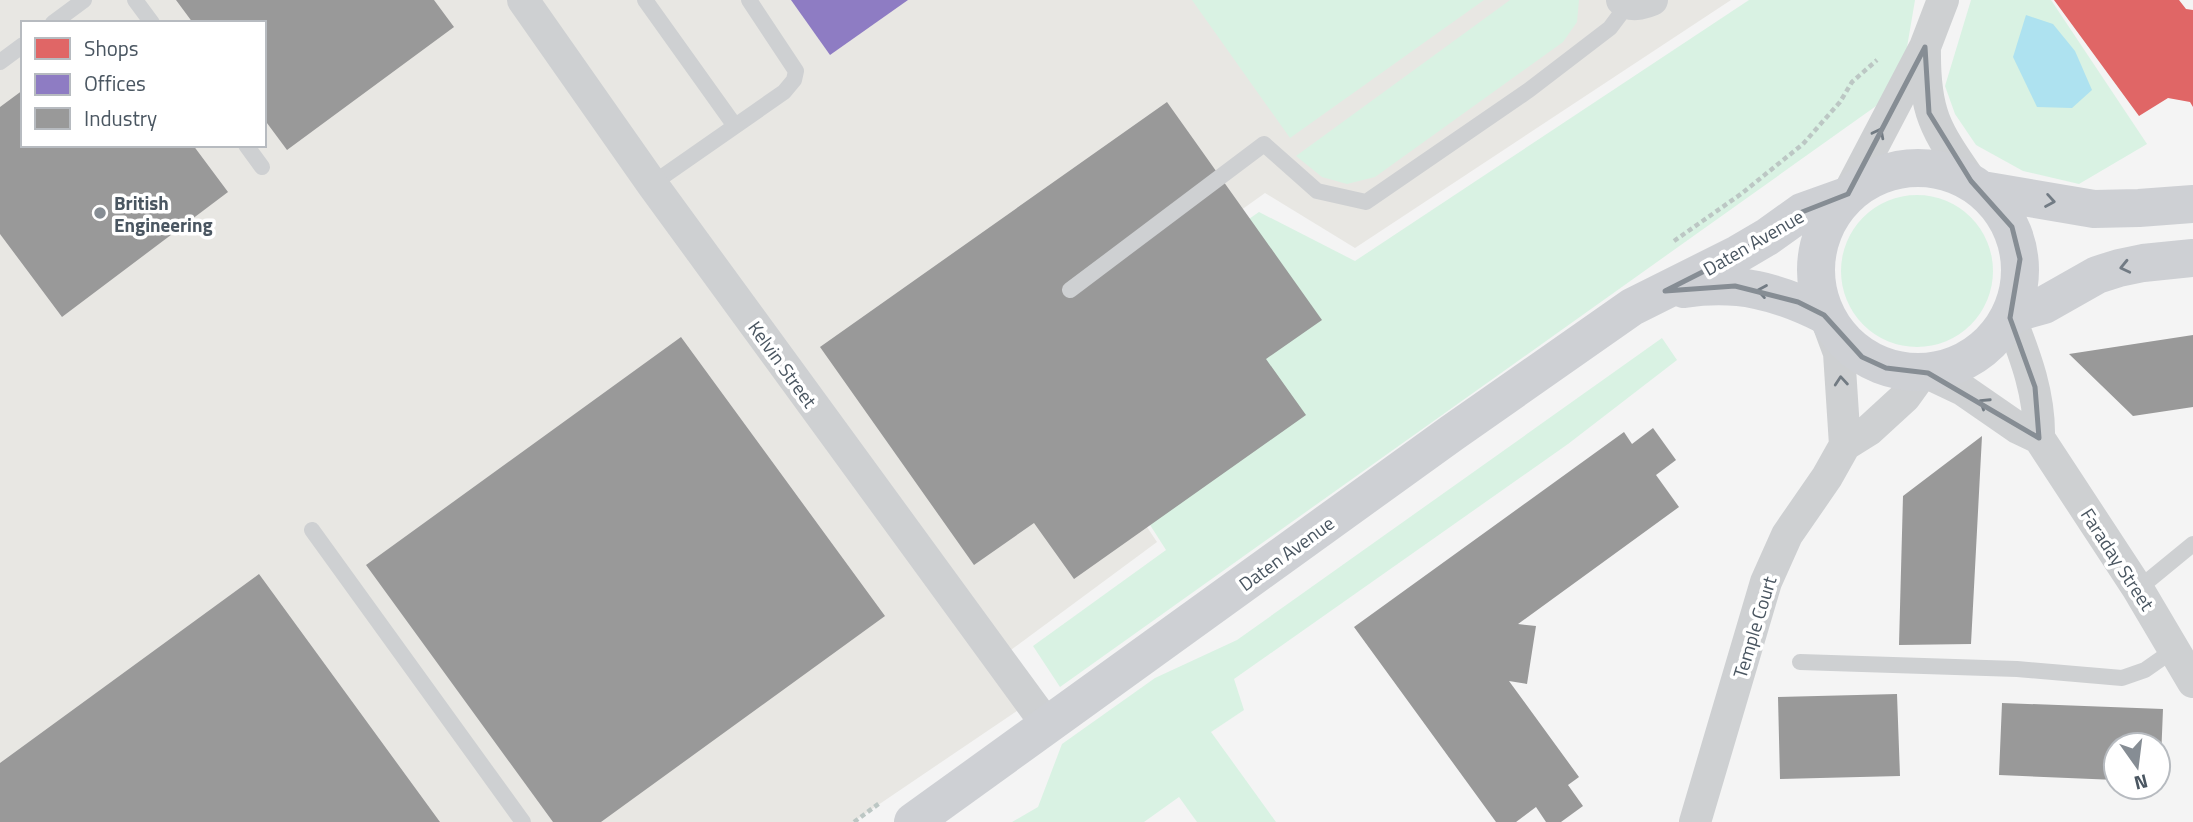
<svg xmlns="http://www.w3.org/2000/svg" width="2193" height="822" viewBox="0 0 2193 822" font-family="'Titillium Web',sans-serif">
  <rect width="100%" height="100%" fill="#f4f4f4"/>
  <path fill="#e8e7e3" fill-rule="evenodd" d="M0 0H1731L1355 248 1265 193 1034 358 1157 542 1000 658 1030 702 853 822H0ZM23 23H264V145H23Z"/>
  <path fill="#d9f2e3" d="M1192 0H1484L1290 138Z
    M1510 0H1579L1577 22 1563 42 1375 177 1347 184 1322 177 1296 156Z
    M1749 0H1915L1900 89 1060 687 1033 646 1166 550 1045 360 1259 212 1355 261Z
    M1971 0H2051L2147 144 2079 184 2023 171 1976 145 1955 114 1945 86Z
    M1841 271a76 76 0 1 1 152 0a76 76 0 1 1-152 0Z
    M1662 338 1677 360 1568 444 1234 679 1244 710 1211 732 1276 822H1197L1179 797 1144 822H1012L1038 807 1062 744 1155 678 1237 640Z"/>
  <path fill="#aee2f0" d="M2026 15 2053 24 2075 51 2092 90 2072 108 2037 107 2013 57Z"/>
  <path fill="#e06666" d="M2054 0H2179L2186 9 2193 10V107L2190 102 2168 98 2139 116Z"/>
  <path fill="#8e7cc3" d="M791 0H908L830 55Z"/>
  <path fill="#999" d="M176 0H434L454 27 287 150 264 119V23H193Z
    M23 90V145H193L228 192 62 317 0 234V107Z
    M1167 102 1322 320 1266 359 1306 415 1074 579 1034 523 974 565 820 347Z
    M2193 335V407L2133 416 2069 354Z
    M681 337 885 616 601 822H553L366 565Z
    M1653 428 1676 460 1656 475 1679 507 1518 624 1536 626 1527 684 1509 681 1579 777 1568 785 1583 806 1561 822H1546L1536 807 1516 822H1496L1354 627 1624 432 1632 444Z
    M1982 436 1971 644 1899 645 1903 496Z
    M259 574 440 822H0V763Z
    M1897 694 1900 776 1780 779 1778 697Z
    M2002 703 2163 709 2160 784 2158 783V745H2116V780L1999 775Z"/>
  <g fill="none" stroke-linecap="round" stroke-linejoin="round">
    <path stroke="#bcc7c4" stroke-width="4.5" stroke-dasharray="5 3.5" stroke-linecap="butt" d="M1674 241 1741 194 1803 144 1840 102 1852 82 1877 60
      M854 822 881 802"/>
    <path stroke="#ced0d2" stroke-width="16" d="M135 0 152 23
      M645 0 735 126
      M53 23 84 0
      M0 62 23 45
      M246 145 262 167
      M652 184 784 92 794 80 796 71 749 0
      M1070 290 1264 144 1317 191 1366 202 1529 90 1610 28 1628 4
      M312 530 523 822
      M2138 589 2193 544
      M1800 662 2017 669 2122 678 2145 670 2175 649"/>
    <path stroke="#ced0d2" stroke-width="32" d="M523 0 652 184 1047 725
      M1622 0C1631 7 1642 4 1652 0
      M1925 48C1924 113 1935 129 1971 181
      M1848 194 1925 47 1943 0
      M2010 317C2026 358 2040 395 2039 438
      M1826 318 1839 353 1845 445
      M1925 372 1963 390 2018 428 2039 438 2138 589 2193 682
      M1695 822 1766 582 1787 535 1827 477 1845 445 1869 430 1905 397 1923 372"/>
    <path stroke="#ced0d4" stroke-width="38" d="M1816 270a102 102 0 1 1 204 0a102 102 0 1 1-204 0Z
      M1982 190 2094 209 2139 208 2193 204
      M1684 289C1738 281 1777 291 1825 315
      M2012 314 2044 305 2097 275 2119 268 2143 263 2193 258
      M913 822 1452 433 1632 307 1738 254 1767 237 1802 212 1844 197"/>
  </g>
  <defs><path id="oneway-chevron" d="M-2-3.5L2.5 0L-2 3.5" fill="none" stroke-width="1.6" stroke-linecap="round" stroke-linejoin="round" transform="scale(1.75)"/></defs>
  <g stroke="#727b83">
    <use href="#oneway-chevron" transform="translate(1879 133) rotate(-63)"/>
    <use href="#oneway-chevron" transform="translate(1841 381) rotate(-95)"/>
    <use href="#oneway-chevron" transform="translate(1984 403) rotate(-147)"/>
  </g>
  <g stroke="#727b84">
    <use href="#oneway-chevron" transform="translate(2050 201) rotate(10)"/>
    <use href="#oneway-chevron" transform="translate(2125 267) rotate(167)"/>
    <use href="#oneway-chevron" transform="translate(1762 291) rotate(-170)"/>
  </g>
  <path fill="none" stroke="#868d94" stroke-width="5" stroke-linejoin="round" d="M1925 47 1929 113 1971 181 2012 227 2020 259 2010 318 2035 387 2039 438 1928 373 1886 368 1862 357 1824 315 1798 302 1735 286 1665 291 1738 254 1802 212 1848 194Z"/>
  <circle fill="#868d94" stroke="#fff" stroke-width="2.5" cx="100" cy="213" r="7"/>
  <g text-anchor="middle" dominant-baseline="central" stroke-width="7" stroke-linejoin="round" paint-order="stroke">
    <g font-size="19" font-weight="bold" fill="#4a5661" stroke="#fff" text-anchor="start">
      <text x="114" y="202">British<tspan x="114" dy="22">Engineering</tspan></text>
    </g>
    <g font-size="19" fill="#4a5661" stroke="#fff">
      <text transform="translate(1753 242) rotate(-30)">Daten Avenue</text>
      <text transform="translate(783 364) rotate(54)">Kelvin Street</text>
      <text transform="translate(1286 553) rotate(-36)">Daten Avenue</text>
      <text transform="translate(2118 559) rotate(57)">Faraday Street</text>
      <text transform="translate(1754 627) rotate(-73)">Temple Court</text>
    </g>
  </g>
  <rect x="21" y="21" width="245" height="126" fill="#ffffff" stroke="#b7bbc0" stroke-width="2"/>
  <rect x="35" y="38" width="35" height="21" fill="#e06666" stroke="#b7bbc0" stroke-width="2"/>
  <text x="84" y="56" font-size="21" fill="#4a5661">Shops</text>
  <rect x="35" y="74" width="35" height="21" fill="#8e7cc3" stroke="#b7bbc0" stroke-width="2"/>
  <text x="84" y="91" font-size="21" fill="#4a5661">Offices</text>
  <rect x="35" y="108" width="35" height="21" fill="#999999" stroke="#b7bbc0" stroke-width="2"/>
  <text x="84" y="126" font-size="21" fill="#4a5661">Industry</text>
  <g transform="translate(2137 766) rotate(166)"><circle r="33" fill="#ffffff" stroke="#b7bbc0" stroke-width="2"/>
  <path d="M0-5L12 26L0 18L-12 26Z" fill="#868d94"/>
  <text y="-10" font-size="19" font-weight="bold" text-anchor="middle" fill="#4a5661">N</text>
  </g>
</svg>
